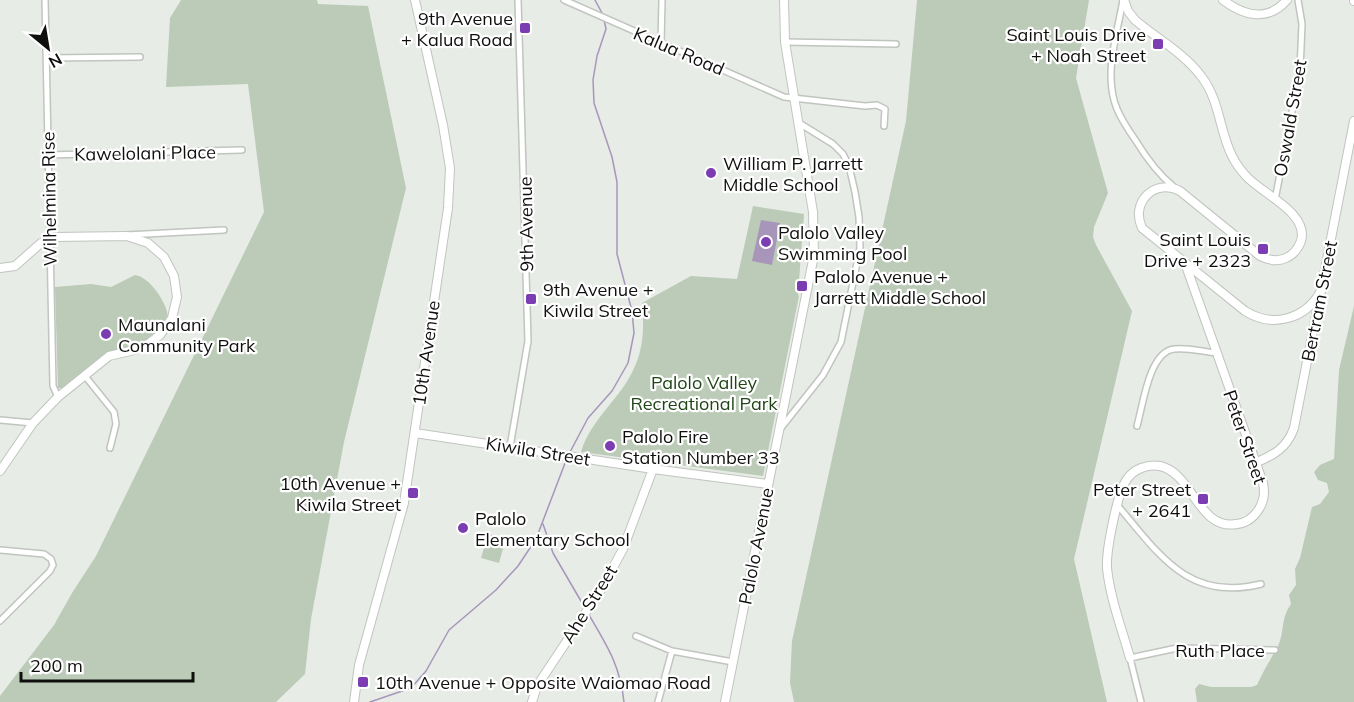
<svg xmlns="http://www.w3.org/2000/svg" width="1354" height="702" viewBox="0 0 1354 702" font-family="Mulish,sans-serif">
  <rect width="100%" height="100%" fill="#e7ece6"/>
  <path fill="#bbcbb7" d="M181 0H317L318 4 368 6 406 188 344 442 311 619 305 674 276 702H0V696L54 625 72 593 96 556 264 212 248 84 166 87 170 18Z
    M917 0H1089L1076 78 1108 193 1094 227 1093 237 1096 245 1132 311 1074 559 1107 702H794L790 683 792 641 906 121Z
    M753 206 804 214 798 295 799 296 763 476 581 452C591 418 622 398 635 366 644 346 644 325 642 303L691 276 737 279Z
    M135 275C150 277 167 303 168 317L162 327 148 339 137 345 108 352 63 388H58L55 287 91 284 111 287Z
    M1354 306V702H1197L1195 689 1199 684 1211 687H1251L1257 685C1263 671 1271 659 1278 646 1285 631 1280 620 1291 604L1289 595 1296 585 1295 569 1300 558 1312 507 1320 504 1329 492 1327 483 1318 480 1314 472 1320 465 1334 459 1339 370Z
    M488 534 506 538 499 563 481 558Z"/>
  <path fill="#a796ba" d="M761 220 780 223 772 265 752 261Z"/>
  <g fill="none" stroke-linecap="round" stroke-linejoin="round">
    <path stroke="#a796ba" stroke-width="1.5" d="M595 0 603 15
      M569 454 588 418 612 391 628 363 634 333 632 311 617 254V182L612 157 594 103 593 80 597 56 606 29 604 20
      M543 524 553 553 585 608
      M589 615C607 646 620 665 624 702
      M370 702 411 688 426 671 449 630 496 590 518 566 536 539 567 458"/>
    <g stroke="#c0c5bf" stroke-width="8">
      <path id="street" d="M45 0 53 386 58 397
        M564 0 784 97 865 106 877 105 885 109 884 126
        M1123 0C1117 35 1103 75 1117 109 1122 121 1129 131 1136 141 1147 159 1158 174 1174 187
        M785 42 896 44
        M661 43 662 0
        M47 58 140 57
        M48 155 242 150
        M1275 200 1300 70 1302 24 1298 0
        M126 235 224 230
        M85 376 114 412 116 424 110 448
        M0 420 33 423
        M1137 426C1143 405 1149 352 1174 349 1188 347 1203 352 1217 353
        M781 428 823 375 841 342 860 248 859 217 855 192 849 166 843 154 833 144 799 123
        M510 447 528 341 518 0
        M1118 506C1159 554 1188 602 1261 584
        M0 550 44 554 51 559 53 565 50 571 0 621
        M636 636 672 651
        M658 702 672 651 733 662
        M1141 702 1130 658 1177 648 1275 650"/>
    </g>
    <g stroke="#c0c5bf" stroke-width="10">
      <path id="secondary" d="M1124 0 1128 11 1135 20C1156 38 1184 53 1201 76 1220 100 1219 130 1232 156 1236 164 1242 172 1248 178 1265 195 1309 214 1301 241 1298 249 1293 255 1286 258 1277 262 1268 260 1260 256L1180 191C1155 178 1130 202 1142 228L1245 311C1272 328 1305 320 1321 291
        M1223 0C1244 16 1268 22 1287 0
        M1354 0V1
        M0 268 15 266 41 243 55 237 127 236 148 243 164 257 174 276 177 297 172 318 160 335 143 348 109 356 58 397 33 423 0 471
        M415 433 653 469 768 484
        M1255 463C1274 455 1287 448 1294 428L1354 121
        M1130 658C1122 629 1110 598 1107 568 1106 551 1117 493 1127 479 1134 469 1147 464 1160 466 1193 473 1198 531 1237 524 1246 523 1254 517 1259 509 1264 501 1265 492 1263 483L1185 263
        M354 702 359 665 404 503 448 208 450 168 443 125 415 0
        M532 702 537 686 602 588 623 549 653 469
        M725 702 814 255 813 212 785 42 784 0"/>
    </g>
    <use href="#street" stroke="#fff" stroke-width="5"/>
    <use href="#secondary" stroke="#fff" stroke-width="8"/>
  </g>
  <g fill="#7d3db2" stroke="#fff" stroke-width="2">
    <rect x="519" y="22" width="12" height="12" rx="3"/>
    <rect x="1152" y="38" width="12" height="12" rx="3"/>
    <circle cx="711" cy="173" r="6"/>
    <circle cx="766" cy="242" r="6"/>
    <rect x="1257" y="243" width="12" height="12" rx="3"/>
    <rect x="796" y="280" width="12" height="12" rx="3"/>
    <rect x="525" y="293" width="12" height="12" rx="3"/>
    <circle cx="106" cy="334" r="6"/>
    <circle cx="610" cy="446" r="6"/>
    <rect x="407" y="487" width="12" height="12" rx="3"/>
    <rect x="1197" y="493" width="12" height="12" rx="3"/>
    <circle cx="463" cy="528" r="6"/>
    <rect x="357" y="676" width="12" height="12" rx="3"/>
  </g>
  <g text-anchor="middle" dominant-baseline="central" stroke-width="4.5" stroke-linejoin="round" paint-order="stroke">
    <g font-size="18" fill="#0f100e" stroke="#fff" text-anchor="start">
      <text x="513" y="18" text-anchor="end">9th Avenue<tspan x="513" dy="21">+ Kalua Road</tspan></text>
      <text x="1146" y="34" text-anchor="end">Saint Louis Drive<tspan x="1146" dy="21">+ Noah Street</tspan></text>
      <text x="723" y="163">William P. Jarrett<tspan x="723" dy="21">Middle School</tspan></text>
      <text x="778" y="232">Palolo Valley<tspan x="778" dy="21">Swimming Pool</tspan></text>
      <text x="1251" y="239" text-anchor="end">Saint Louis<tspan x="1251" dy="21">Drive + 2323</tspan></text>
      <text x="814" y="276">Palolo Avenue +<tspan x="814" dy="21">Jarrett Middle School</tspan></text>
      <text x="543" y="289">9th Avenue +<tspan x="543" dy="21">Kiwila Street</tspan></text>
      <text x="118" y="324">Maunalani<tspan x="118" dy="21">Community Park</tspan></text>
      <text x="622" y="436">Palolo Fire<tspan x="622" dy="21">Station Number 33</tspan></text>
      <text x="401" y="483" text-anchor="end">10th Avenue +<tspan x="401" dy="21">Kiwila Street</tspan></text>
      <text x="1191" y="489" text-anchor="end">Peter Street<tspan x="1191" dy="21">+ 2641</tspan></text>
      <text x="475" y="518">Palolo<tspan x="475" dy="21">Elementary School</tspan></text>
      <text x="375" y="682">10th Avenue + Opposite Waiomao Road</text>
    </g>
    <g font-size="18" fill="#0f100e" stroke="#fff">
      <text transform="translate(679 51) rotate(23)">Kalua Road</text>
      <text transform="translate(1290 118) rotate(-80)">Oswald Street</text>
      <text transform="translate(145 153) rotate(-1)">Kawelolani Place</text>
      <text transform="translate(49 199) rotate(-91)">Wilhelmina Rise</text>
      <text transform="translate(526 224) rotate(-91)">9th Avenue</text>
      <text transform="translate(1319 301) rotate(-79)">Bertram Street</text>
      <text transform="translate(426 353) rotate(-82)">10th Avenue</text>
      <text transform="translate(1245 437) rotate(71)">Peter Street</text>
      <text transform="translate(538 451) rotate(9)">Kiwila Street</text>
      <text transform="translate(756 546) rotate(-79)">Palolo Avenue</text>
      <text transform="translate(589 604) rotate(-58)">Ahe Street</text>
      <text x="1220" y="650">Ruth Place</text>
    </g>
    <g font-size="18" fill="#204516" stroke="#fff">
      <text x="704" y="382">Palolo Valley<tspan x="704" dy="21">Recreational Park</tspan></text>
    </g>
  </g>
  <g transform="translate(48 48) rotate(150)" stroke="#ffffff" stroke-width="4.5" paint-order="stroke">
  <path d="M0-4.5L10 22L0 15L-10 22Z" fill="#0f100e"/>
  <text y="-9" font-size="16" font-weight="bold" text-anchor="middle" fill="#0f100e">N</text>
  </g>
  <path d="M21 672v9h172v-9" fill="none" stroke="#0f100e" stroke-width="3"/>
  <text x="30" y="672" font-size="18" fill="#0f100e" stroke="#ffffff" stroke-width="4.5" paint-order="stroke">200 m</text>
</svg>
